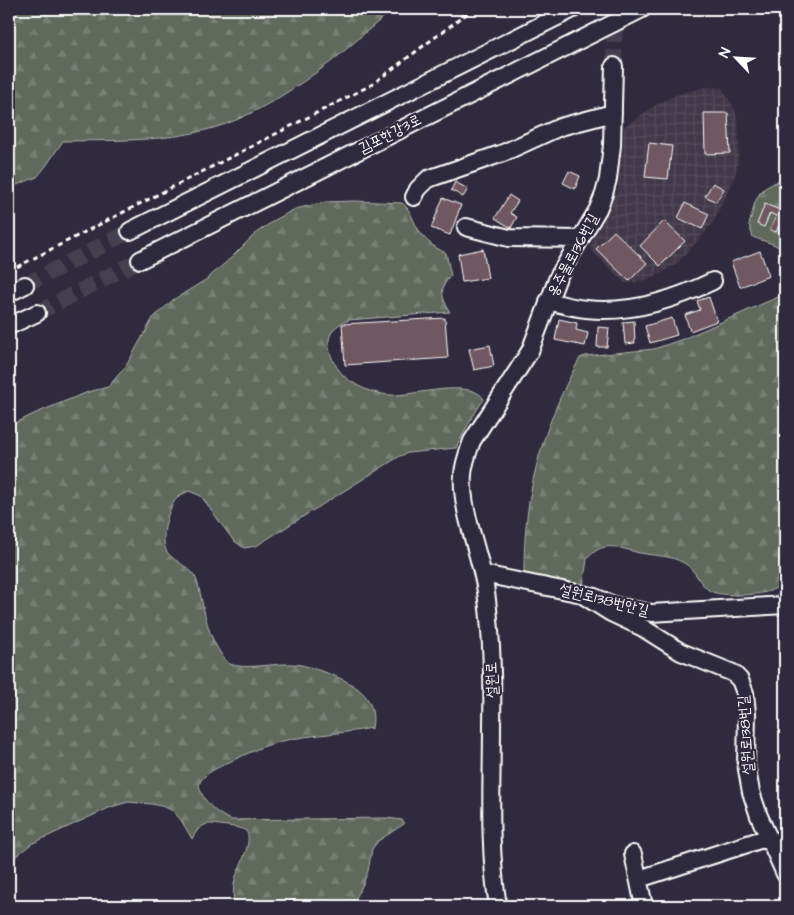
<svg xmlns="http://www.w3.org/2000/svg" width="794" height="915" viewBox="0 0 794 915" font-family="'Architects Daughter','Poor Story',sans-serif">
  <defs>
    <pattern id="industrial-grid" width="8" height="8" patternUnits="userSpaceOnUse" patternTransform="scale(1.25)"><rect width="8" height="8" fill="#423848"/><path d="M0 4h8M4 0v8" fill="none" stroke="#554c5a"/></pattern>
    <pattern id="forest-firs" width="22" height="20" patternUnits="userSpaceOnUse" patternTransform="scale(1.25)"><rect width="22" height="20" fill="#60695c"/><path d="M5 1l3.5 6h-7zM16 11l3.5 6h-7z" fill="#788074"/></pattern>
  </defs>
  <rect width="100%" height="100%" fill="#2f2a3d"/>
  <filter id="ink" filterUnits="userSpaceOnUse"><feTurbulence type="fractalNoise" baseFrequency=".02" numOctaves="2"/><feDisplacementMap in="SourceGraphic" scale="10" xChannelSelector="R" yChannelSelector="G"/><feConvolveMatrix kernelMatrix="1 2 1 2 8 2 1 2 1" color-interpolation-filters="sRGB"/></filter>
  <g filter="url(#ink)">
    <path fill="url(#industrial-grid)" d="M704 87 722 88 734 108 738 121 739 142 738 163 734 179 713 223 678 263 662 273 648 279 634 283H625L591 250 590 246 613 200 618 188 624 127 654 106 673 96Z"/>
    <path fill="url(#forest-firs)" stroke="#b0b4ae" d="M9 9H395C369 27 347 51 321 69 295 88 266 107 236 120 181 143 121 140 63 141L46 166 37 177 9 188Z
      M785 177V254C779 243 764 242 753 237L749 225 755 202 760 193 765 188Z
      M354 201 402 203C410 209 412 218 417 227 423 239 433 247 446 253L451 276C438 288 442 298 450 312L349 320C320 329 326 356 343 375 350 382 363 389 373 392 378 393 386 395 391 395 413 396 471 378 484 399L471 419 456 448 408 453 400 456 256 546 244 548 233 540 201 496 189 491C186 493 182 494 179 496 168 505 159 540 167 552 176 564 192 566 197 581 204 605 205 628 218 649 221 654 225 661 230 664 243 670 276 663 291 664 303 664 315 669 327 673 354 683 378 696 372 728 338 735 301 734 268 745 253 750 239 758 225 764 216 769 202 774 199 785 202 801 217 815 232 820L386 818 402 820 404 824 378 841 372 849 368 871 363 884 352 906H234C233 897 233 888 235 879 238 869 254 841 246 831 242 827 219 825 212 824 202 823 196 831 192 839L181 820 173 811 165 807 152 804 128 802 111 807 31 844 9 862V426L36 413 88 392 108 387 126 366 153 318 173 300 207 279 232 257 256 233 275 220 295 209 325 202Z
      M785 289V578C782 582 778 587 774 589 763 596 722 597 710 591 699 584 696 570 684 563 670 555 655 556 640 553 629 551 617 545 606 547 598 548 592 553 587 559L583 587 524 576C523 496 541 429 580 358L585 356 654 349 683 339 778 297Z"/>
    <path fill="#705862" stroke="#fff" d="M704 113H728L730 153 705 154Z
      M649 143 672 146 668 179 645 177Z
      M569 171 580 176 575 189 563 183Z
      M455 182 468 189 463 197 451 190Z
      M713 183 724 189 716 202 705 196Z
      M509 195 518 201 510 213 517 217 511 228 495 218Z
      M443 198 461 205 450 235 431 228Z
      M685 203 709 214 702 229 678 218Z
      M765 204 785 212 776 232 770 230 776 216 770 213 764 227 757 224Z
      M664 221 685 241 660 266 640 246Z
      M614 231 647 263 629 281 596 249Z
      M483 249 488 278 462 282 458 254Z
      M760 251 769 276 740 287 731 262Z
      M709 297 717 321 690 331 685 315 700 310 697 301Z
      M445 318 448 358 345 365 342 324Z
      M672 318 677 335 650 343 645 326Z
      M559 319 577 323 576 330 588 333 585 346 555 340Z
      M634 321 635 343 625 344 623 322Z
      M598 327 609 328 607 347H597Z
      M490 345 494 366 474 370 469 349Z"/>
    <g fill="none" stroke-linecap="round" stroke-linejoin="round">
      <path stroke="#443f50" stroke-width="16" stroke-dasharray="16 8" stroke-linecap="butt" d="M614 66 615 9
        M25 285 130 231
        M37 313 140 260"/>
      <g stroke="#fff" stroke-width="20">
        <path id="minor" d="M414 197 418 189 428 179 503 153 560 127 613 113
          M466 227 509 238 580 239
          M130 231 573 9
          M140 260 642 9
          M9 293 25 285
          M548 301C560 304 573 308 586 309 629 314 674 300 713 281
          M9 326 37 313
          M483 574 592 596 616 606 651 613 785 605
          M581 594 611 613 643 628 681 652 733 673 740 680 745 693 747 713 746 764 751 792 759 816 785 874
          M633 854 644 906
          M639 879 769 837
          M498 906C488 846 492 786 492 725 493 681 492 636 486 592 481 555 460 510 463 474 464 462 468 452 472 441L530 351 558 277 598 209 604 194 608 179 612 145 614 66"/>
      </g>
      <path stroke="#fff" stroke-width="3" stroke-dasharray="5 4" stroke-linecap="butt" d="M9 271 371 85 473 9"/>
      <use href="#minor" stroke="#2f2a3d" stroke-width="16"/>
    </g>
  </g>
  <g text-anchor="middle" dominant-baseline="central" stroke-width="4.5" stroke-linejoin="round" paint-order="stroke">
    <g font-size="15" fill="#fff" stroke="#2f2a3d">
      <text transform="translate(390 134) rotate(-27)">김포한강3로</text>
      <text transform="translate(573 255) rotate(-62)">옹주물로136번길</text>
      <text transform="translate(604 600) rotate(14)">설원로138번안길</text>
      <text transform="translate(492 680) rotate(-92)">설원로</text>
      <text transform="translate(746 735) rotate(-94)">설원로138번길</text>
    </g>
  </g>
  <rect width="794" height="915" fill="none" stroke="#2f2a3d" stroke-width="30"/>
  <rect x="15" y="15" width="764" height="885" fill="none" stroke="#fff" stroke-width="2" filter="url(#ink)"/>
  <g transform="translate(736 58) rotate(295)" stroke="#2f2a3d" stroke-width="4" paint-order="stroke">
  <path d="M0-4L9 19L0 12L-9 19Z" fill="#ffffff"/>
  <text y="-8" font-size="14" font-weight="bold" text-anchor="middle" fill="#ffffff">N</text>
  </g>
</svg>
